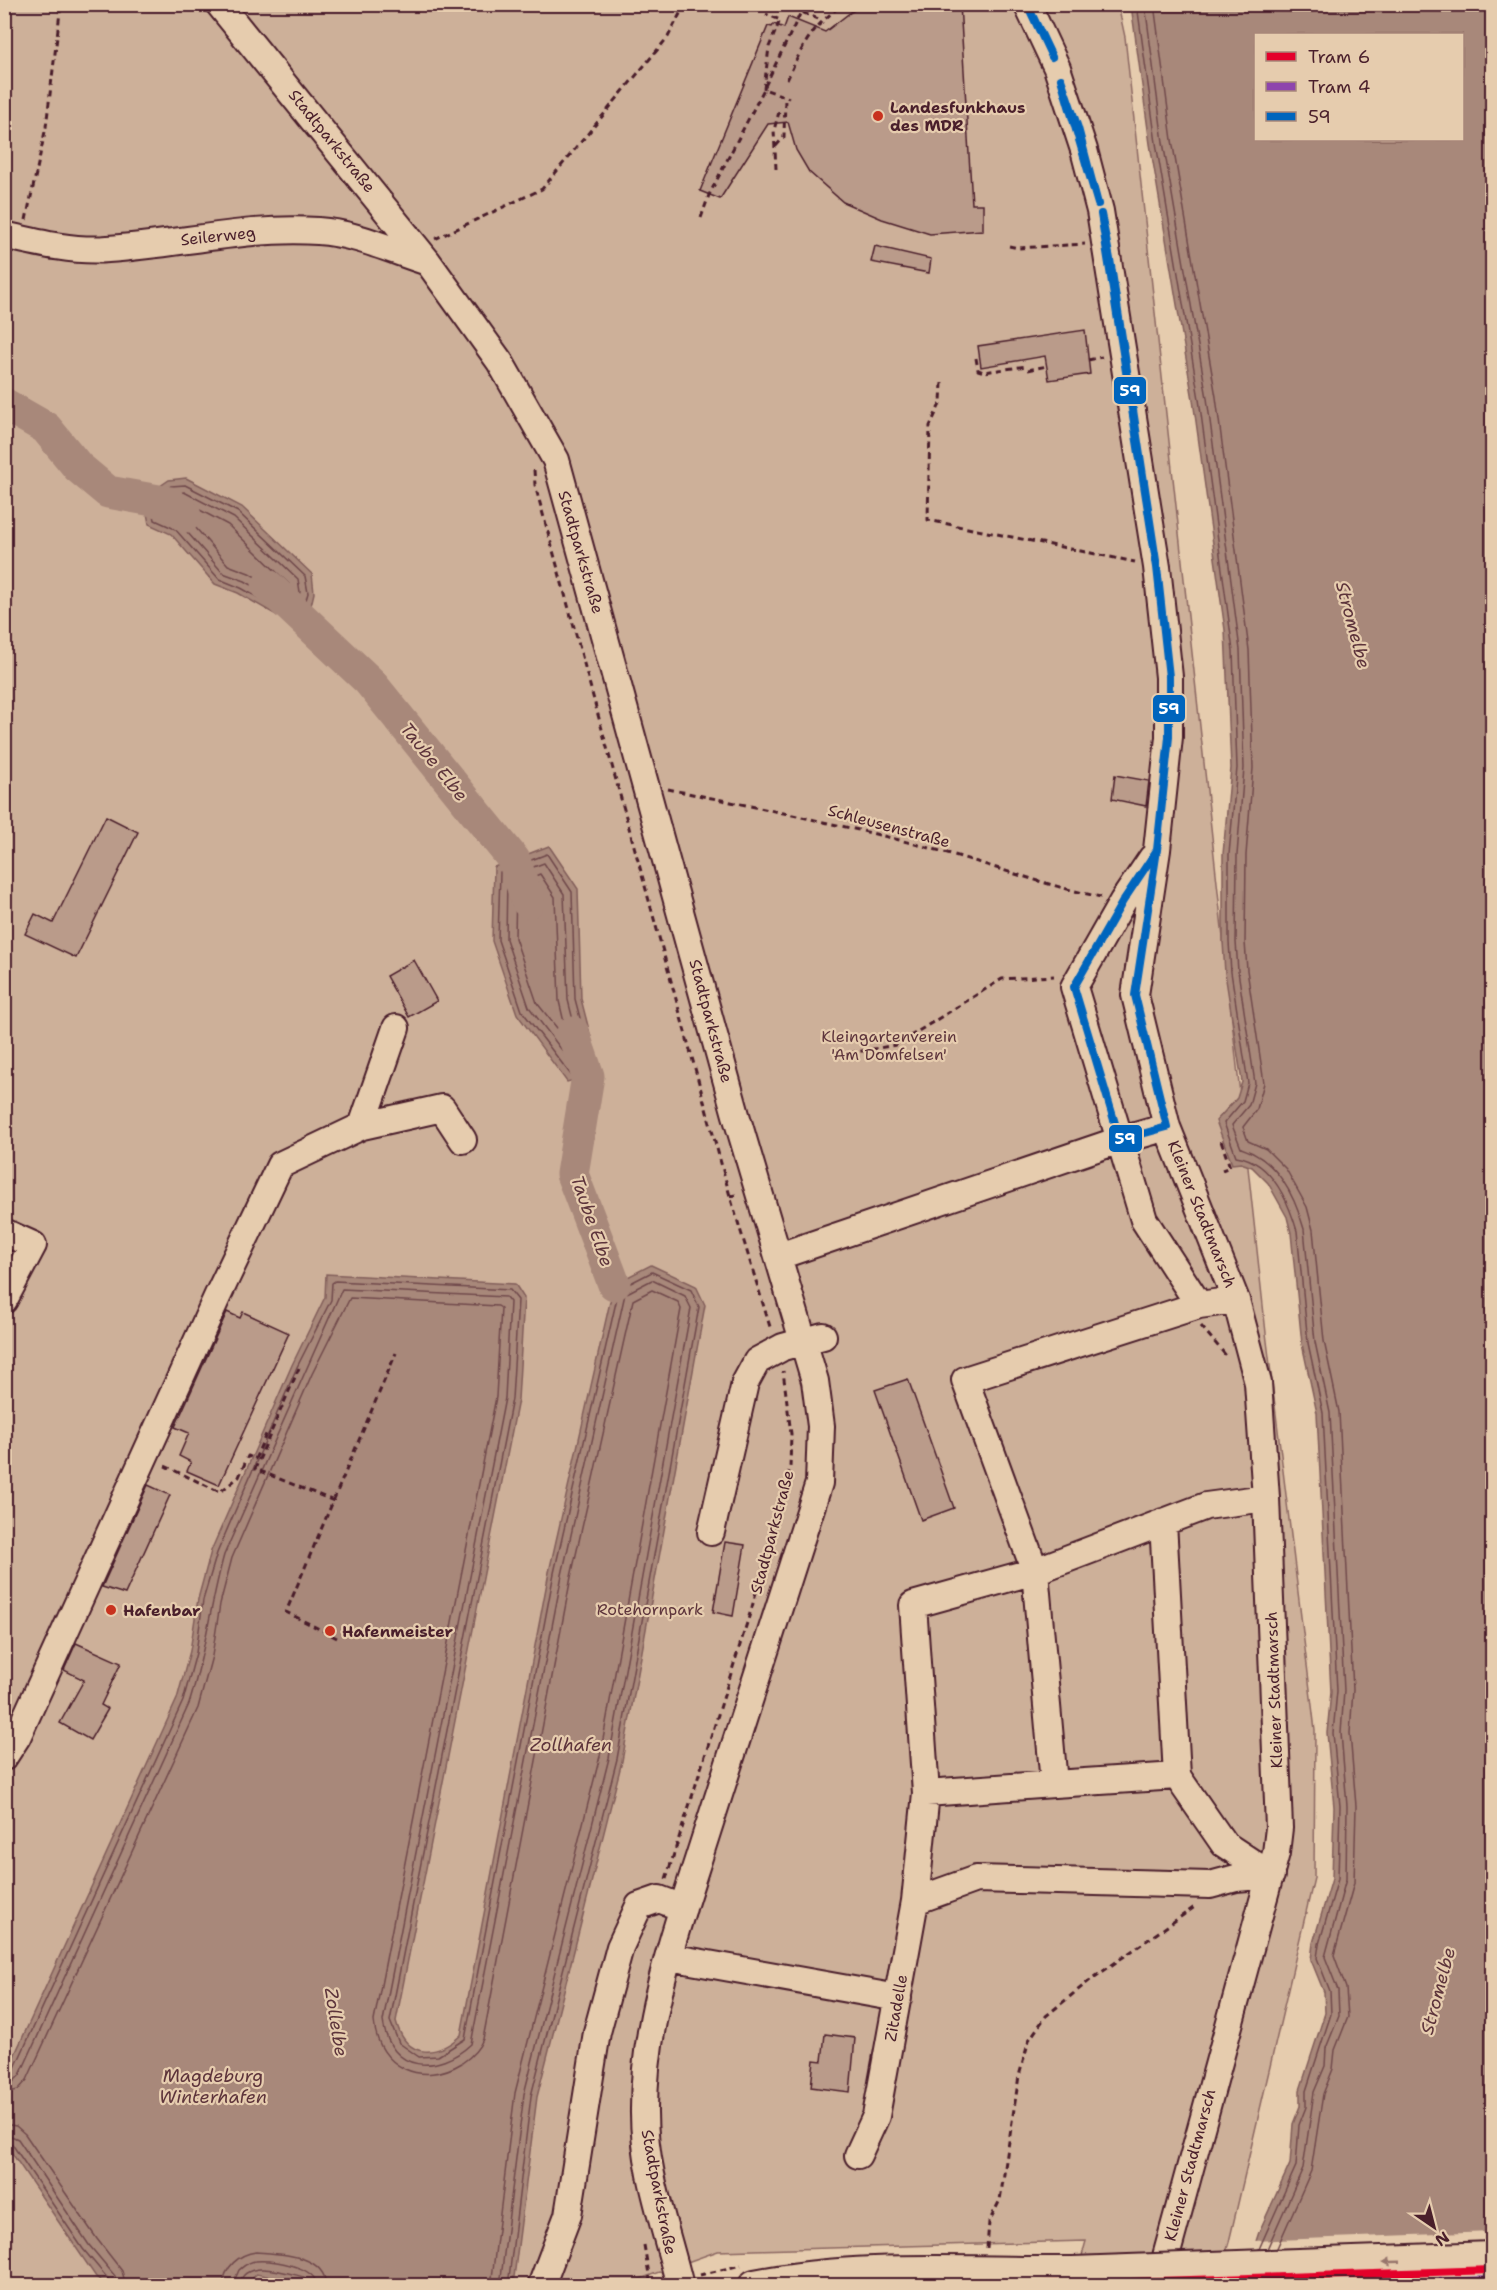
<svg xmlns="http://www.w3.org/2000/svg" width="1497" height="2290" viewBox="0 0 1497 2290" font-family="'Shantell Sans',sans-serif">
  <rect width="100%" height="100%" fill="#e6ccae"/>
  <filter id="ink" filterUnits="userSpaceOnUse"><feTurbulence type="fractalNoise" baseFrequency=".0167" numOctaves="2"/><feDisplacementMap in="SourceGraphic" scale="12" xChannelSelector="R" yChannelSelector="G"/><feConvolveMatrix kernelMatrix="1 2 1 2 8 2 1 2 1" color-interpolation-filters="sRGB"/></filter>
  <g filter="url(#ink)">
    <path fill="#cdb099" stroke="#8c6862" stroke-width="1.5" d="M5 5H1118L1125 37 1266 1333 1315 1730 1314 1878 1229 2242 1216 2285H1074L1086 2241 718 2251 662 2271V2273L659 2272 621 2286H5Z"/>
    <path fill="#a8887a" stroke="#825e5a" stroke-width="1.5" fill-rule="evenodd" d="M1131 5H1492V2285H1242L1259 2232 1290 2164 1293 2124 1300 2106V2090L1325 2013 1324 1992 1311 1960 1313 1943 1332 1879 1334 1807 1327 1733 1331 1692 1317 1413 1302 1344 1291 1233 1287 1217 1268 1183 1252 1167 1241 1163 1232 1164 1216 1121 1237 1098 1242 1082 1225 973 1223 942V854L1231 768 1225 630 1193 400 1150 144ZM1256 34H1462V140H1256Z
      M186 478 242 507 312 574 314 593 309 614 290 623 238 593 215 584 171 534 149 524 144 497 169 480Z
      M549 846 578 889 581 999 596 1057 588 1076 567 1082 517 1014 492 941 494 867Z
      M651 1265 696 1286 705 1305 622 1761 537 2097 513 2285 317 2286 256 2274 244 2285H107L96 2277 5 2143V2076L177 1699 190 1651 198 1599 211 1551 292 1365 325 1297 326 1274 515 1284 524 1298 518 1400 396 2021C406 2059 436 2058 461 2035L549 1572 614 1284Z"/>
    <path fill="#e6ccae" d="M1492 2232V2286L1239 2285 1253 2241Z"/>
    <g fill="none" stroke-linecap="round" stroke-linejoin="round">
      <path stroke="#70494b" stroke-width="1.5" d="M1137 4 1156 143 1199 399 1233 651 1237 768 1229 854V942L1231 972 1248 1083 1243 1101 1224 1123 1236 1156C1271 1161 1288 1200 1297 1231L1308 1343 1323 1413 1337 1691 1333 1733 1340 1806 1338 1879 1319 1944 1317 1958 1330 1991 1331 2014 1306 2091V2107L1299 2125 1296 2166 1259 2249
        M1145 4 1163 142 1207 398 1240 650 1244 768 1237 855 1236 942 1238 971 1255 1083 1249 1105 1232 1125 1241 1148C1277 1160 1294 1194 1304 1229L1315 1342 1330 1413 1344 1691 1341 1733 1347 1806 1346 1879 1325 1957 1338 1990 1339 2016 1326 2048 1325 2066 1314 2092 1303 2168 1267 2249
        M1154 4 1172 140 1216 397 1249 650 1253 768 1246 855 1245 942 1247 970 1264 1083 1257 1109 1243 1127 1248 1141 1266 1149 1286 1169 1307 1207 1313 1230 1324 1341 1339 1412 1353 1690 1350 1733 1356 1806 1354 1883 1334 1955 1346 1988 1348 2017 1335 2050 1333 2069 1323 2094 1311 2171 1277 2248
        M185 485 238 512 305 576 308 593 303 610 289 615 241 588 219 579 175 529 155 520 151 499 171 486Z
        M184 492 234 518 298 579 300 592 296 604 289 607 245 581 223 573 180 524 161 514 160 502 174 493Z
        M183 501 228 525 289 584 290 594 286 595 249 573 228 565 188 519 171 508 176 502Z
        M547 854 572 892 575 999 590 1056 583 1071 571 1075 522 1011 498 940 500 872Z
        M544 863 564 894 568 1000 582 1056 578 1064 574 1066 529 1007 506 939 507 877Z
        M540 874 555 897 559 1001 567 1035 565 1038 537 1003 515 938 516 884Z
        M4 2076 13 2072 183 1701 196 1653 203 1600 217 1553 297 1367 331 1300 332 1283 335 1281 510 1290 518 1300 512 1399 390 2021 399 2043 419 2057 438 2056 465 2039 554 1573 619 1289 652 1272 691 1290 699 1307 617 1759 531 2096 508 2286
        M4 2084 13 2082 20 2075 189 1704C205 1655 210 1605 224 1555L342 1289 506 1297 510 1302 505 1398 383 2021C390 2073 438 2075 471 2044L562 1575 625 1294 652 1280 685 1296 691 1308 609 1758 524 2094 500 2286
        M4 2093 18 2090 27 2080 198 1708 212 1656 220 1604 232 1558 312 1374 350 1298 498 1306 501 1308 496 1397 374 2021C378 2069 423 2087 462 2063 471 2057 479 2049 483 2039L571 1577 633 1300 652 1290 678 1302 681 1309 600 1756 515 2093 491 2286
        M4 2124 16 2126 25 2134 97 2239 122 2271 126 2286
        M4 2133 18 2139 89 2245 115 2276 117 2286
        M4 2141 12 2144 83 2249 109 2280 110 2286
        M223 2286C224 2267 239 2254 256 2252 280 2254 325 2254 326 2286
        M232 2286 239 2270C244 2266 249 2261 256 2261 273 2260 316 2266 317 2286
        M239 2286C243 2257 287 2273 304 2277L310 2286"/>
      <path stroke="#825e5a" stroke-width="5" d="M4 430 20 414"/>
      <path stroke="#a8887a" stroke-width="33" d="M4 404 46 428 78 467 108 492 170 503 185 516
        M268 586 369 681 514 860 528 902
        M573 1033 588 1076 572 1174 614 1284"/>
    </g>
    <path fill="#ba9b8a" stroke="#4a1f2b" stroke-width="1.5" d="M865 4H960L972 204H983V230L930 234 882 219 843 202 809 172 796 150 788 122 768 124 720 199 700 191 768 26 772 27 774 24 784 28 788 17 825 32 851 12Z
      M875 246 931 259 929 273 871 262Z
      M1085 330 1090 374 1049 380 1045 356 981 367 978 346Z
      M1115 775 1149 781 1146 806 1112 799Z
      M106 816 138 832 76 958 25 934 35 914 53 923Z
      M414 960 437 1001 409 1017 386 976Z
      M227 1312 240 1318 243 1312 289 1333 219 1485 187 1471 191 1462 179 1456 189 1433 175 1427Z
      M908 1379 954 1508 921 1520 875 1390Z
      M148 1485 170 1495 125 1594 102 1587Z
      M725 1542 745 1545 733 1616 713 1612Z
      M76 1643 121 1663 101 1705 108 1709 90 1740 60 1723 84 1680 64 1670Z
      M825 2034 855 2038 850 2092 811 2087 814 2060 822 2061Z"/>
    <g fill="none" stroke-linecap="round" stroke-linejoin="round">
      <g stroke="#4a1f2b" stroke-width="30">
        <path id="minor" d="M219 4 428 262 500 362 556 460 736 1115 815 1381 821 1426 819 1483C782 1599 744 1715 707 1832 679 1921 644 2014 644 2109 643 2168 666 2228 680 2286
          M1027 4 1057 68 1084 150 1100 211 1157 567 1169 677V737L1157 850 1135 995 1167 1127 1236 1300 1258 1383 1266 1498 1279 1828 1276 1853 1158 2286
          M4 235C38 243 74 252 108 249 178 245 247 226 318 231 355 233 393 251 428 262
          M1152 858 1123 901 1074 987 1144 1220 1199 1305 1236 1300
          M362 1126 442 1108 463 1140
          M4 1232 33 1245 4 1300
          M779 1256 1108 1144 1167 1127
          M1199 1305 965 1380 1035 1571 1054 1784 1177 1776 1224 1844 1271 1875
          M1163 1522 1177 1776
          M711 1532 745 1383 757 1361 783 1347 823 1336
          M4 1757 17 1737 218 1295 280 1165 362 1126 396 1028
          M926 1793 1054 1784
          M915 1901 976 1879 1210 1885 1236 1878 1271 1875
          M669 1957 898 1998
          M858 2155 876 2116 915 1901 926 1793 913 1605 1035 1571 1206 1506 1266 1498
          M541 2286 568 2215 597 2032 620 1947 639 1906 659 1899 683 1908"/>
      </g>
      <g stroke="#4a1f2b" stroke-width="36">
        <path id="major" d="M755 2286C860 2265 967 2274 1073 2273"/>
      </g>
      <path stroke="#4a1f2b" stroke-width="3" stroke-dasharray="6 4.5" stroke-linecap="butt" d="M804 4 801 12 821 20
        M787 80C804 43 810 29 843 4
        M765 86 801 12
        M764 89 769 47 780 20 766 14
        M776 146 784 137 785 97
        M776 169 774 130 779 112
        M4 205V214
        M701 218 709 195 764 89 789 98
        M26 220 46 127 61 4
        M435 239 542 189 668 37 685 4
        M1009 246 1019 248 1085 244
        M976 358 978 370 984 372 1027 366
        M1088 360 1102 357
        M1028 370 1047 366
        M942 383 941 402 930 426 928 520 1135 562
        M534 470 535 485 730 1196
        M668 789C756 807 844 825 930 848 988 864 1043 885 1101 897
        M850 1053 896 1045 1002 979 1054 976
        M1221 1141 1230 1167 1222 1170
        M736 1195 730 1196 771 1330
        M1201 1326 1228 1358
        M299 1368 255 1469 334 1501
        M165 1466 220 1492 239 1477 248 1456 255 1459 267 1432 270 1434
        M337 1638 286 1612 396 1353
        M666 1879 752 1607 790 1468 791 1434 783 1371
        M644 2245 651 2286
        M987 2248 989 2222 1000 2200 1019 2076 1029 2040 1046 2016 1089 1981 1196 1906
        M700 2275 741 2265"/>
      <use href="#minor" stroke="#e6ccae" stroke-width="26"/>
      <use href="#major" stroke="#e6ccae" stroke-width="32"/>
      <g stroke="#4a1f2b" stroke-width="36" stroke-linecap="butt">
        <path id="major-bridge" d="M1073 2273 1492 2258"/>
      </g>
      <use href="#major-bridge" stroke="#e6ccae" stroke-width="32"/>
      <g stroke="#e6ccae" stroke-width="12">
        <path id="bus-1" d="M1027 4 1052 57
          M1027 4 1052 57
          M1061 79 1078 128 1098 204
          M1061 79 1098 204
          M1101 214 1110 259 1157 567
          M1101 214 1157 567
          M1157 567 1169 677V737L1157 850
          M1157 850 1135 995 1167 1127 1120 1140 1074 987 1123 901Z"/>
      </g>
      <use href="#bus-1" stroke="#0065bd" stroke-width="8"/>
      <g stroke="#e6ccae" stroke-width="12">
        <path id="tram-1" d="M1012 2286 1492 2270"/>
      </g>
      <g stroke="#e6ccae" stroke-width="12">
        <path id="tram-2" d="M1337 2286 1492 2280"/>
      </g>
      <use href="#tram-1" stroke="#e4002b" stroke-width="8"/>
      <use href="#tram-2" stroke="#8e44ad" stroke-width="8"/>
    </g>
    <defs><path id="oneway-solid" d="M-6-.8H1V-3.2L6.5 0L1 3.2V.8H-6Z" transform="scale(1.5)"/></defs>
    <use fill="#98766c" href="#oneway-solid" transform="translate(1392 2262) rotate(178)"/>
  </g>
  <g fill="#c8321e" stroke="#e6ccae" stroke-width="2">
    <circle cx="878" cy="116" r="6"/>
    <circle cx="111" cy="1610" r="6"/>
    <circle cx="330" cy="1631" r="6"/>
  </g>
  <g text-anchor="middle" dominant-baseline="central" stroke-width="4.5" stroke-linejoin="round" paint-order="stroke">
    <g font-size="16" font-weight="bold" fill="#4a1f2b" stroke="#e6ccae" text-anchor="start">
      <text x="890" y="107">Landesfunkhaus<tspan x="890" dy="18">des MDR</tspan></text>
      <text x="123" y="1610">Hafenbar</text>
      <text x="342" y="1631">Hafenmeister</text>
    </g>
    <g font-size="16" fill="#4a1f2b" stroke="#e6ccae">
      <text transform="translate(332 141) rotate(51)">Stadtparkstraße</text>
      <text transform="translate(218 236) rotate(-6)">Seilerweg</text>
      <text transform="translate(581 552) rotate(74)">Stadtparkstraße</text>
      <text transform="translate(889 826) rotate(15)">Schleusenstraße</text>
      <text transform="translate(711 1021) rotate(75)">Stadtparkstraße</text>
      <text transform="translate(1202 1214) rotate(68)">Kleiner Stadtmarsch</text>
      <text transform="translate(772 1532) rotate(-75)">Stadtparkstraße</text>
      <text transform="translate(1274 1690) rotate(-92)">Kleiner Stadtmarsch</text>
      <text transform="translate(896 2008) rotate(-80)">Zitadelle</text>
      <text transform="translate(1190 2165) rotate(-75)">Kleiner Stadtmarsch</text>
      <text transform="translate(659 2192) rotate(79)">Stadtparkstraße</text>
    </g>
    <g font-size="16" fill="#5e353c" stroke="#e6ccae">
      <text x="889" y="1036">Kleingartenverein<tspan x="889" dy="18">'Am Domfelsen'</tspan></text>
      <text x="650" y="1609">Rotehornpark</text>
    </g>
    <g font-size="18" font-style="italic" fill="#5d343b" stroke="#e6ccae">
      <text transform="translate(1353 625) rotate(75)">Stromelbe</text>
      <text transform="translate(434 762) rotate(51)">Taube Elbe</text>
      <text transform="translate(592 1221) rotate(71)">Taube Elbe</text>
      <text x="571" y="1745">Zollhafen</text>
      <text transform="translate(1438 1991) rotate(-75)">Stromelbe</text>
      <text transform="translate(336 2022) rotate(81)">Zollelbe</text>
      <text x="213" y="2076">Magdeburg<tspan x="213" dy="21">Winterhafen</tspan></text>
    </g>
  </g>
  <g stroke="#e6ccae" stroke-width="2">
    <rect x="1113" y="376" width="34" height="29" rx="6" fill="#0065bd"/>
    <rect x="1152" y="694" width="34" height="29" rx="6" fill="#0065bd"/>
    <rect x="1108" y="1124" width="35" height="29" rx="6" fill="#0065bd"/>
  </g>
  <g font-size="16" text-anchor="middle" font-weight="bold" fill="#fff">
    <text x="1130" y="396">59</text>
    <text x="1169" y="714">59</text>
    <text x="1125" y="1144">59</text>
  </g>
  <rect width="1497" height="2290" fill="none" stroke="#e6ccae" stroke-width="24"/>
  <rect x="12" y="12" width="1473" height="2266" fill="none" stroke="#4a1f2b" stroke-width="2" filter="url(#ink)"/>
  <rect x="1254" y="33" width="210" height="108" fill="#e6ccae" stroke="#a8877a" stroke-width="1.5"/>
  <rect x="1266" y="52" width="30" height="9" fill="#e4002b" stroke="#a8877a" stroke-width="1.5"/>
  <text x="1308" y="63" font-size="18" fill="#4a1f2b">Tram 6</text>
  <rect x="1266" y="82" width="30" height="9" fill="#8e44ad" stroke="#a8877a" stroke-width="1.5"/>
  <text x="1308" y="93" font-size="18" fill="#4a1f2b">Tram 4</text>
  <rect x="1266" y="112" width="30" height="9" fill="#0065bd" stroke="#a8877a" stroke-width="1.5"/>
  <text x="1308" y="123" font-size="18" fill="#4a1f2b">59</text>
  <g transform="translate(1434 2227) rotate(145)" stroke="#e6ccae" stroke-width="4.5" paint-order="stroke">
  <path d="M0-4.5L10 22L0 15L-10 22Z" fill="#4a1f2b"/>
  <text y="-9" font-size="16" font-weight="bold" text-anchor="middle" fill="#4a1f2b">N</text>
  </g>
</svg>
